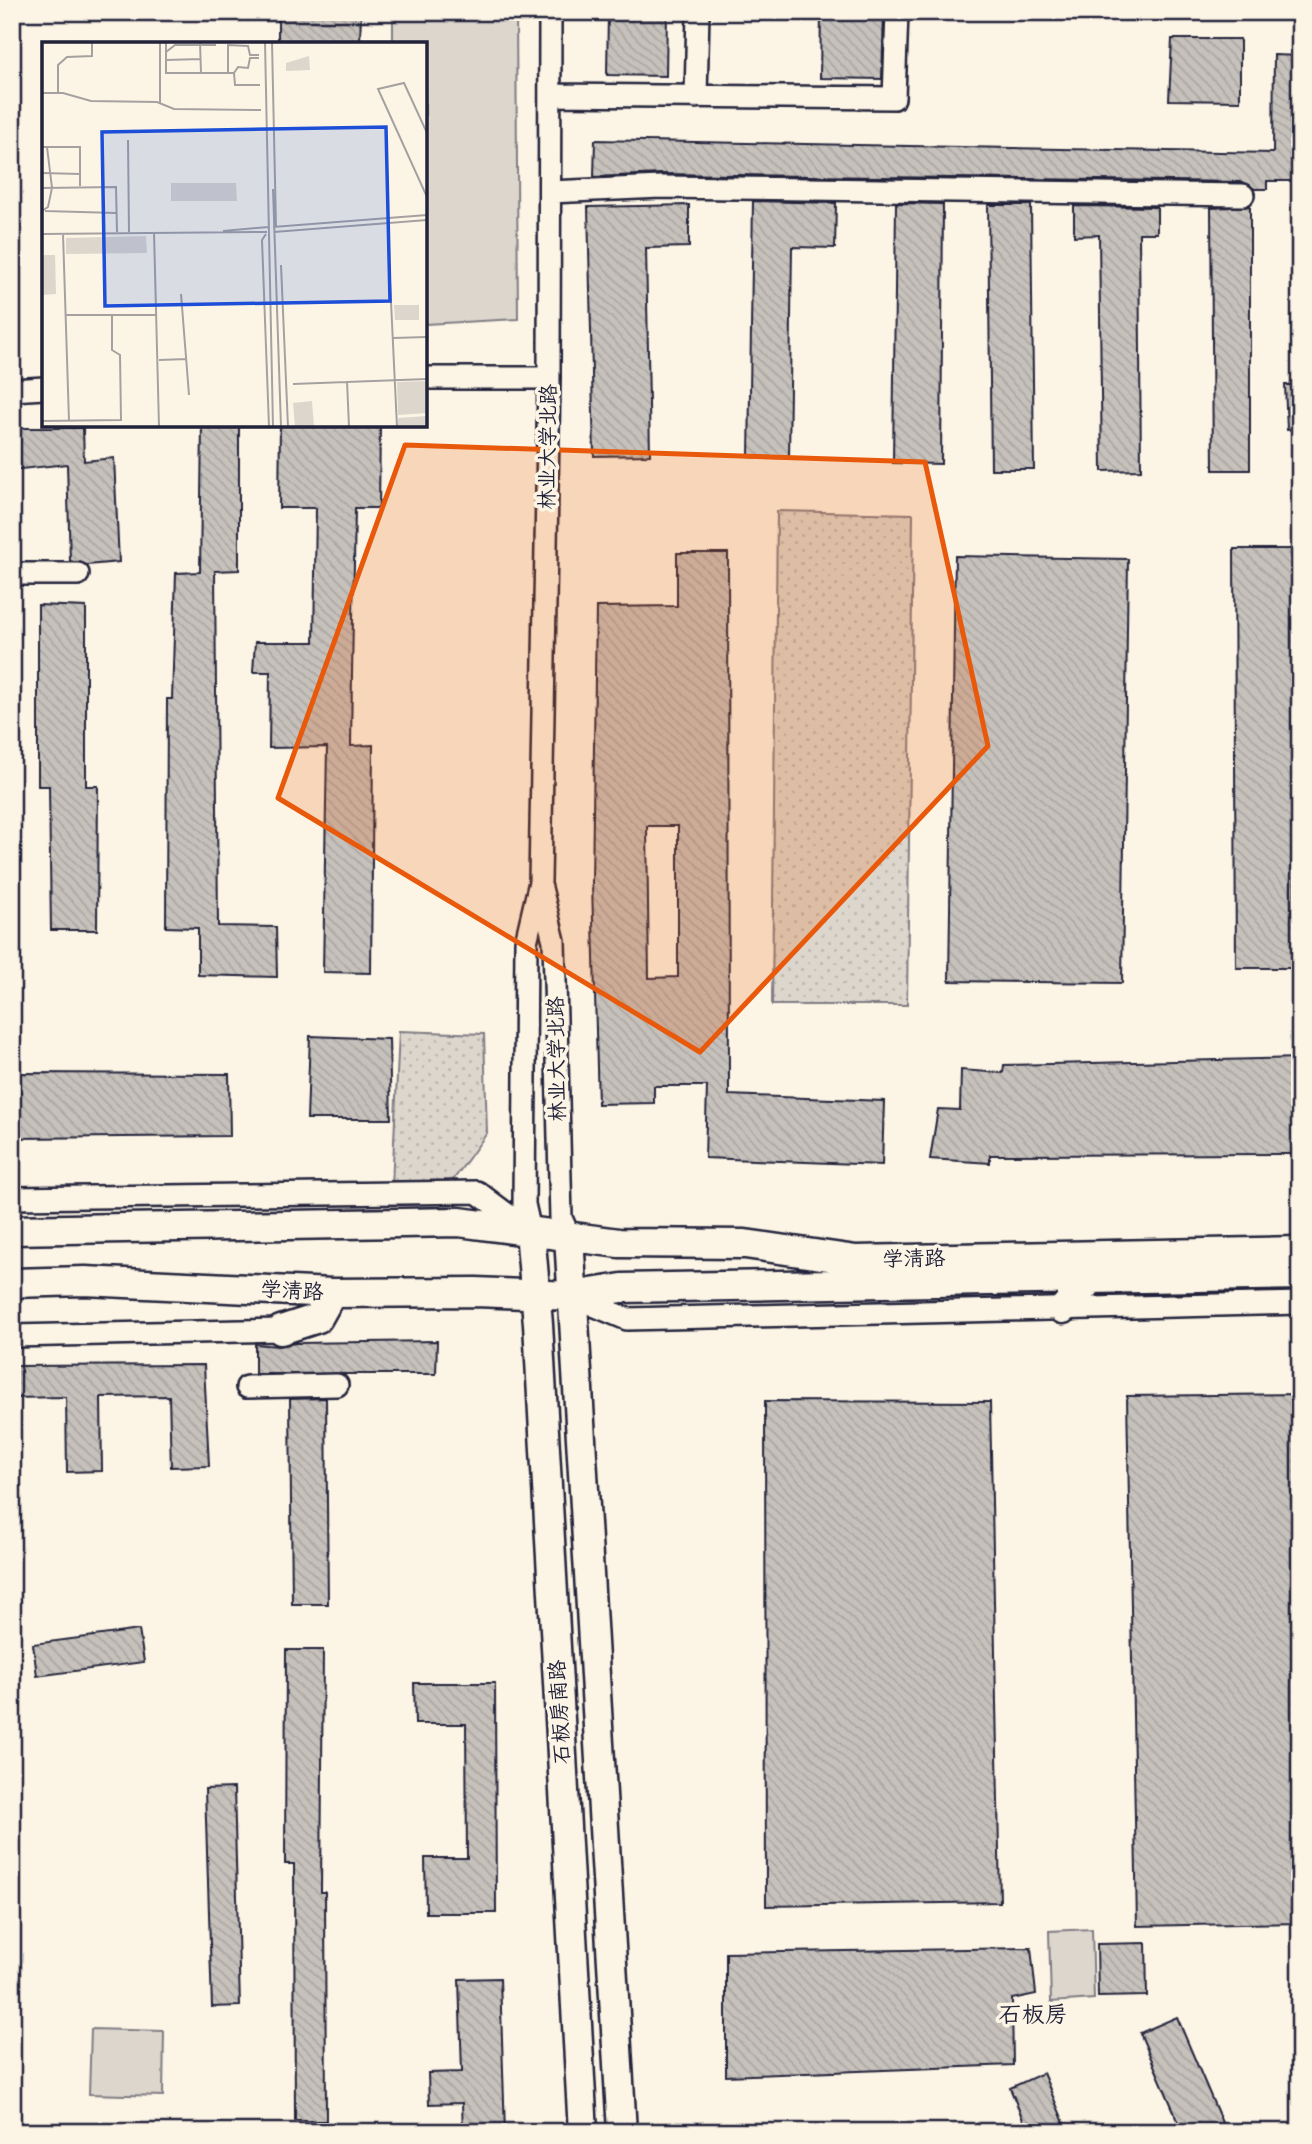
<svg xmlns="http://www.w3.org/2000/svg" width="1312" height="2144" viewBox="0 0 1312 2144" font-family="'Architects Daughter','LXGW WenKai TC',sans-serif">
  <defs>
    <pattern id="park-dots" width="8" height="8" patternUnits="userSpaceOnUse" patternTransform="scale(1.75)"><rect width="8" height="8" fill="#dcd6cc"/><path d="M2 2h.1M6 6h.1" fill="none" stroke="#bcb7b0" stroke-width="1.8" stroke-linecap="round"/></pattern>
    <pattern id="building-back-hatch" width="6" height="6" patternUnits="userSpaceOnUse" patternTransform="scale(1.75)"><rect width="6" height="6" fill="#c6c1bb"/><path d="M-1 5l2 2M0 0l6 6M5-1l2 2" fill="none" stroke="#aaa6a2"/></pattern>
  </defs>
  <rect width="100%" height="100%" fill="#fcf5e5"/>
  <filter id="ink" filterUnits="userSpaceOnUse"><feTurbulence type="fractalNoise" baseFrequency=".0143" numOctaves="2"/><feDisplacementMap in="SourceGraphic" scale="14" xChannelSelector="R" yChannelSelector="G"/><feConvolveMatrix kernelMatrix="1 2 1 2 8 2 1 2 1" color-interpolation-filters="sRGB"/></filter>
  <g filter="url(#ink)">
    <path fill="#dcd6cc" stroke="#7f7c84" stroke-width="2" d="M393 12H516L518 319 425 324V44H393Z
      M1092 1929 1094 1999 1051 2002 1049 1931Z
      M91 2029 164 2031 163 2096 89 2094Z"/>
    <path fill="url(#park-dots)" stroke="#7f7c84" stroke-width="2" d="M777 511 913 514 907 1005H772Z
      M399 1031 484 1034 487 1133 451 1183 392 1186Z"/>
    <path fill="url(#building-back-hatch)" stroke="#22223b" stroke-width="2" fill-rule="evenodd" d="M278 12H361L360 44H278Z
      M608 12H667L666 76 607 75Z
      M821 12H884L882 79 820 78Z
      M1172 39H1240V101L1169 100Z
      M1274 55 1300 56V181H1267V189H1255L1243 182 661 174 594 177 595 140 1273 153Z
      M753 201 836 203 835 248 792 247 789 458 749 457Z
      M896 203 943 204 941 464 893 463Z
      M689 205V247L646 248 650 455 594 456 588 207Z
      M988 205H1031L1034 469H991Z
      M1074 206 1157 207V233H1139L1141 470 1102 471 1099 235 1074 236Z
      M1250 206V470H1213L1211 208Z
      M1285 385H1300V429L1287 430Z
      M202 425H239V570L215 571 218 926 276 927 277 977 198 975V928L166 927 167 699H172L176 573 200 572Z
      M280 425H380L379 508H355L352 674 351 746 373 745 371 973 323 972 327 747 269 748 270 672H253L255 642H314L316 508H279Z
      M12 428H83L84 461 114 458 119 562 87 565 70 561 67 464 12 470Z
      M1234 549H1294L1295 968H1236Z
      M677 553H728L729 1095 884 1101 882 1165 705 1158 707 1086H654V1103L598 1104 592 884 596 607 677 606ZM647 826H678V977L649 978Z
      M955 556 1128 559 1122 983 949 981Z
      M38 605 86 607V786H98L97 930H51L49 786H38Z
      M310 1036 389 1039 391 1119H307Z
      M1300 1058V1154L990 1155V1163L930 1159 938 1109 960 1110 961 1070 1003 1073 1004 1065Z
      M20 1073 229 1074 230 1136 16 1138Z
      M437 1341 436 1374H255V1344L278 1346 296 1343Z
      M204 1365 209 1466 171 1467 169 1396 101 1397 102 1471 67 1472 66 1397 12 1398V1366Z
      M1300 1394V1923L1137 1926 1127 1396Z
      M326 1398 328 1604H292L290 1399Z
      M765 1401 990 1402 1000 1902 766 1906Z
      M139 1630 144 1662 37 1676 33 1644Z
      M286 1650H323L321 1892H325L326 2121H295L294 1864H285Z
      M414 1683H495L496 1913H426L425 1858H467L466 1724H415Z
      M234 1788 240 2006 212 2007 205 1789Z
      M1146 1943 1147 1996 1098 1997 1097 1944Z
      M1031 1948 1036 1994 1012 1999 1013 2065 726 2076V1953Z
      M500 1978 505 2132H463L462 2103 429 2104 428 2073 462 2072 459 1979Z
      M1177 2017 1226 2132H1183L1140 2033Z
      M1043 2073 1068 2132H1028L1010 2088Z"/>
    <g fill="none" stroke-linecap="round" stroke-linejoin="round">
      <g stroke="#22223b" stroke-width="26">
        <path id="minor" d="M550 95 894 98 897 12
          M696 97 698 12
          M550 192 661 187 1243 195
          M425 378H549
          M12 390 44 388
          M12 574H78
          M541 888 554 941 561 1218 569 1236
          M12 1198 477 1192 528 1230
          M530 1231 524 1204 526 942 540 882 549 378 550 12
          M572 1296 627 1319 1300 1303
          M12 1336 281 1330
          M247 1387 337 1385"/>
      </g>
      <g stroke="#22223b" stroke-width="33">
        <path id="major" d="M12 1230 459 1222 619 1243 745 1244 856 1260 1300 1251
          M530 1231 538 1324 583 2132
          M569 1236 622 2132
          M12 1283 85 1281 332 1293 476 1292 572 1296 622 1288 1300 1275
          M1063 1309 1090 1280
          M281 1330 318 1318 332 1293"/>
      </g>
      <use href="#minor" stroke="#fcf5e5" stroke-width="21"/>
      <use href="#major" stroke="#fcf5e5" stroke-width="28"/>
    </g>
  </g>
  <path fill="#e8590c" fill-opacity="0.2" stroke="#e8590c" stroke-width="5" stroke-linejoin="round" d="M405 445 925 462 988 746 700 1052 278 798Z"/>
  <g text-anchor="middle" dominant-baseline="central" stroke-width="7" stroke-linejoin="round" paint-order="stroke">
    <g font-size="21" fill="#22223b" stroke="#fcf5e5">
      <text transform="translate(548 447) rotate(-89)">林业大学北路</text>
      <text transform="translate(557 1059) rotate(-91)">林业大学北路</text>
      <text transform="translate(914 1259) rotate(-1)">学清路</text>
      <text transform="translate(292 1291) rotate(3)">学清路</text>
      <text transform="translate(560 1712) rotate(-93)">石板房南路</text>
    </g>
    <g font-size="23" fill="#22223b" stroke="#fcf5e5">
      <text x="1033" y="2015">石板房</text>
    </g>
  </g>
  <g transform="translate(42 42)">
    <rect width="385" height="385" fill="#fcf5e5"/>
    <path d="M104 194 105 211 24 212V196ZM0 213H13L14 252 0 253ZM270 359 272 385H253L251 361Z" fill="#dcd6cc"/>
    <path d="M267 14 268 28 244 29V21ZM129 141H194L195 159H129ZM352 263H377V278H353ZM385 339V371L356 373 355 340ZM385 374V385H356V376Z" fill="#dcd6cc"/>
    <path fill="none" stroke="#a5a1a1" stroke-width="2" d="M118 0V62M124 0V31H159M158 0 159 31H186M223 0 231 385M230 0 234 185M124 10 133 3H174M217 13H208L206 4 186 3V31H192L193 43H218M124 18 159 17M192 31 196 25 206 26 208 16H217M0 51H21L49 59 115 60 132 67 219 68M16 51V23L25 15 50 14V0M385 91 362 41 336 47 385 155M86 98 87 190M0 105H5L10 146 6 165 0 169M5 105H38V132M0 131 38 132V144M0 146 74 145 75 190M231 147 239 385M3 169 74 171M231 185 385 173M181 189 226 185M112 190 117 385M232 190 385 178M0 192 225 190M21 192 27 379M224 192 220 198 227 385M347 218 355 385M239 223 246 385M139 252 147 353M24 273H115M351 296 385 295M117 318 145 317M305 339 307 385M251 342 385 337M0 379 79 378 78 313 70 308V273"/>
    <path fill="#1d4ed8" fill-opacity="0.15" stroke="#1d4ed8" stroke-width="3.5" d="M344 85 348 259 63 264 60 90Z"/>
    <rect width="385" height="385" fill="none" stroke="#22223b" stroke-width="3.5"/>
  </g>
  <rect width="1312" height="2144" fill="none" stroke="#fcf5e5" stroke-width="42"/>
  <rect x="21" y="21" width="1270" height="2102" fill="none" stroke="#22223b" stroke-width="2.5" filter="url(#ink)"/>
</svg>
